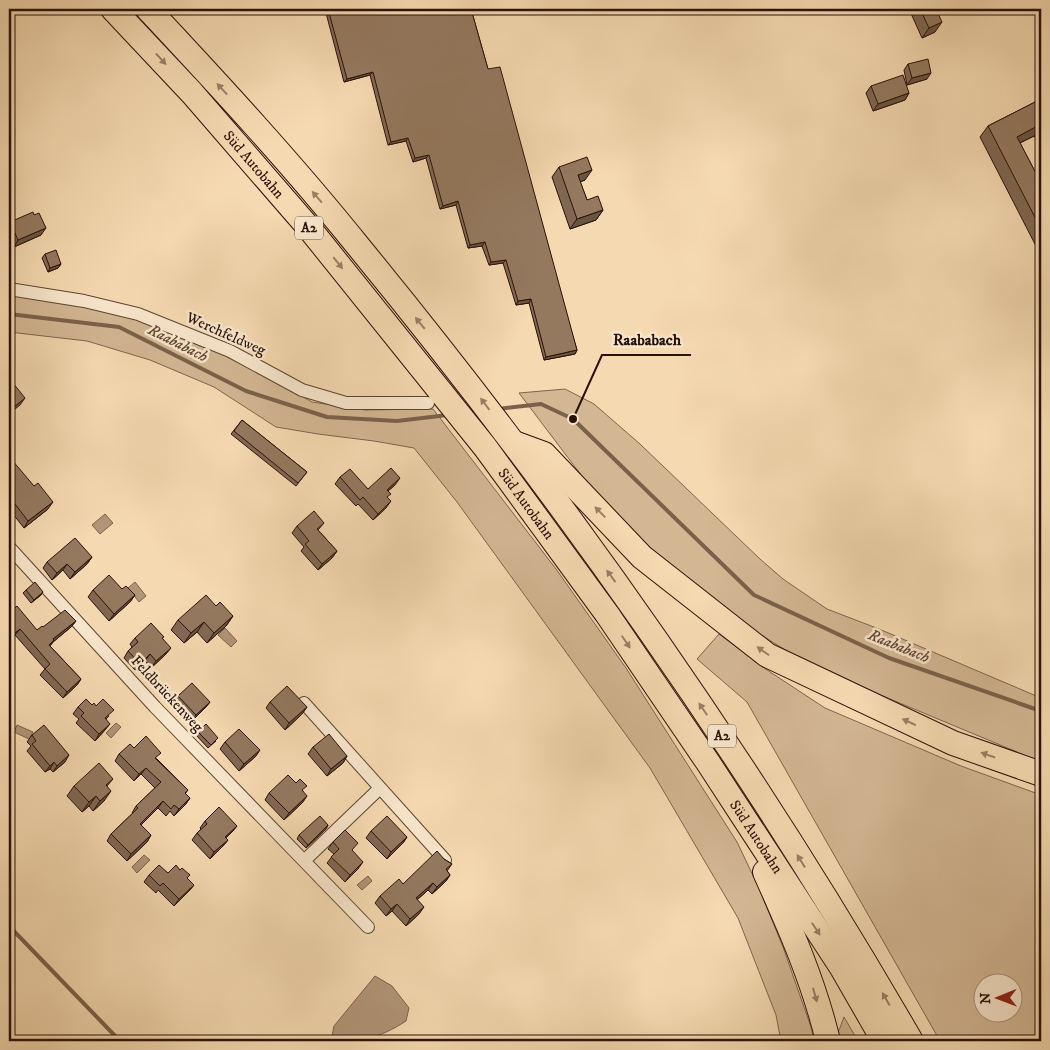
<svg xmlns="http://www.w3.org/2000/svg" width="1050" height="1050" viewBox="0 0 1050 1050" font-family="'IM FELL DW Pica',serif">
  <rect width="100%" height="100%" fill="#f5d9b0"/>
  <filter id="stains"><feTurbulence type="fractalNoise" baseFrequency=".004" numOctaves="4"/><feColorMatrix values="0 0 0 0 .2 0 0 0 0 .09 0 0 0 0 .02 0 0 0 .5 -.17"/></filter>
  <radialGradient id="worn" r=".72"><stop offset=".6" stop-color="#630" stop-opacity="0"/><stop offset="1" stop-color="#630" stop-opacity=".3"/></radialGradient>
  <path fill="#d3b793" stroke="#7f644e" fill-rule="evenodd" d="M9 296 33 297 82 305 137 319 233 356 312 402 365 410 433 409 556 569 626 668 737 842 758 886 783 947 811 1027 814 1041H781L776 1015 738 918 650 768 457 502 414 448 374 441 318 434 276 427 214 387 150 360 87 341 9 332Z
    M565 389 594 404 640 444 760 559 783 579 827 609 879 629 1041 698V762L811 666 750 628 631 534 594 492 519 393Z
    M719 634 764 668 825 708 961 766 1041 795V1041H940L747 702 697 659ZM982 982H1012V1012H982Z
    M844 1017 858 1041H840L838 1033Z"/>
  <path fill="#b09577" stroke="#7b614b" d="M105 514 113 523 100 534 92 525Z
    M135 582 146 596 139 602 128 588Z
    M225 628 237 641 231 647 218 635Z
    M116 723 121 727 111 738 106 733Z
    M17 725 33 732 29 739 14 732Z
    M144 855 150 860 137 873 132 867Z
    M368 876 372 881 362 890 357 885Z
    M375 976 392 986 409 1008 406 1021C378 1039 363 1041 331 1041L334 1026Z"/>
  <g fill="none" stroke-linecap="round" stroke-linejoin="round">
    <path stroke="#7b614b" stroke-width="4" d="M9 314 119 327 246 391 327 417 397 421 448 415
      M498 409 541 404 573 419 754 595 889 658 1041 711
      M9 926 120 1041"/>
    <g stroke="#5e4432" stroke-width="14">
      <path id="minor" d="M9 289 84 301 138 314 230 351 302 390 346 403H428
        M9 547 155 707 368 927
        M304 703 445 860
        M305 860 380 788"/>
    </g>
    <g stroke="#2b1208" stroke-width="26">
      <g id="motorway">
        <path id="s1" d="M113 9 192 93 309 228 485 447 607 614 709 764 842 968 884 1041"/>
        <path d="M148 9C220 86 292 164 358 246 563 496 749 761 911 1041"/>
        <path d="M514 443 544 454 642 557 767 655 953 743 1041 774"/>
        <path d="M765 872C790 928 814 982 828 1041"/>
      </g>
    </g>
    <use href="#minor" stroke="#f8e6cc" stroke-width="12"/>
    <use href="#motorway" stroke="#f5d9b0" stroke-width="24"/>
  </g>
  <path fill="#7f6852" stroke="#2b1208" d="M325 9H471L488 69 577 350 575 354 544 360 529 303 516 305 503 263 489 265 482 246 468 248 456 205 440 209 426 158 413 162 406 141 388 145 370 75 344 82Z
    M909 9H936L935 32 922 38Z
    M908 64 927 79 907 85 904 70Z
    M871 86 909 93 905 100 873 111 866 93Z
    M1041 99V134L1034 137V136L1020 143 1041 183V249L1038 250 980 137 988 126Z
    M559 167 585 180 580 182 587 200 603 210 596 220 570 229 552 177Z
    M10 222 41 235 14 247 9 235V224Z
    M45 254 61 264 58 268 48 272 42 258Z
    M242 420 307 472 296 486 231 434Z
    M9 463 34 486 48 509 24 528 9 509Z
    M340 477 368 489 395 485 388 491 386 508 373 520 358 504 356 506 335 484Z
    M324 523 318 530 337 551 332 558 318 570 301 551 304 547 292 533 297 526Z
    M92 557 87 564 70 579 63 570 52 580 43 568 47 562Z
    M122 589 135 595 130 602 109 621 88 597 93 590Z
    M26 590 41 595 31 603 23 593Z
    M216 606 233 616 226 626 207 643 197 632 184 643 171 630 178 620Z
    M9 613 37 630 43 627 76 621 71 627 53 642 50 646 81 679 77 685 63 698 40 675 45 669 15 635 9 640Z
    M135 638 163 639 166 654 151 668 145 661 135 670 124 658 128 651 132 647 130 644Z
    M178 696 210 702 205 708 191 722 173 703Z
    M270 702 307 707 302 714 285 730 266 708Z
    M92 705 109 716 106 719 105 730 95 741 76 723 79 719 73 714 78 707Z
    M198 732 216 741 208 748 196 735Z
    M32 735 65 762 53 772 50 769 45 772 27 751 31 746 27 742Z
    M225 742 256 756 239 771 220 749Z
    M313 747 347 756 343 763 327 776 308 754Z
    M134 748 157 759 188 790 185 794 190 798 185 805 174 816 170 811 166 816 158 808 141 825 151 835 147 842 127 861 107 841 111 834 133 813H132L136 806 155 788 141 774 134 781 115 761 119 754Z
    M113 779 107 786 104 801 93 811 89 806 82 812 67 796 74 786Z
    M303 791V802L284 820 265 800 269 793Z
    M205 821 237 826 232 832 226 838 228 840 223 846 210 859 192 840 197 833 201 829 200 828Z
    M328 825 326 829 306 848 297 839 299 835Z
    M371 831 407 837 403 843 387 859 366 838Z
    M333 842 352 851 358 869 345 882 327 863 334 854 328 849Z
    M444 859 452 864 447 871 450 875 446 881 432 894 428 890 417 900 419 914 406 926 392 911 386 916 375 903 380 896 403 884Z
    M180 870 190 875 187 878 194 885 189 891 174 906 158 890 156 893 144 882 149 875 168 873Z"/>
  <path fill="#685542" stroke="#2b1208" d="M942 22 935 32 922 38 929 28Z
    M373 72 370 75 344 82 347 79Z
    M931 73 927 79 907 85 912 78Z
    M909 93 905 100 873 111 878 104Z
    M1041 124 1034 136 1009 148 1017 137Z
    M1041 127V134L1034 137Z
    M408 138 406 141 388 145 391 142Z
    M429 155 426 158 413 162 415 158Z
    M592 170 585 180 571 185 578 175Z
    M458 201 456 205 440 209 443 206Z
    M603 210 596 220 570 229 577 219Z
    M46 228 41 235 14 247 18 240Z
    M485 242 482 246 468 248 470 245Z
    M506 260 503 263 489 265 491 262Z
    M61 264 58 268 48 272 50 268Z
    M531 299 529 303 516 305 518 301Z
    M577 350 575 354 544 360 546 357Z
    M25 398 20 405 9 414V411Z
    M400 478 395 485 382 496 387 490Z
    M391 501 386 508 373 520 378 514Z
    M53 502 48 509 24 528 28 521Z
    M337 551 332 558 318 570 322 564Z
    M92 557 87 564 70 579 75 572Z
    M67 564 63 570 52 580 57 573Z
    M43 592 41 595 31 603 34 600Z
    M135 595 130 602 109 621 114 614Z
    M233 616 226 626 207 643 214 633Z
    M76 621 71 627 53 642 50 646 45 651 53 639Z
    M204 622 197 632 184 643 191 633Z
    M20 629 15 635 9 640 11 636Z
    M171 648 166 654 151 668 156 661Z
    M150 654 145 661 135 670 140 664Z
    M81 679 77 685 63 698 67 692Z
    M210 702 205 708 191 722 196 715Z
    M307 707 302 714 285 730 289 723Z
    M110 724 105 730 95 741 99 734Z
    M260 750 256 756 239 771 244 764Z
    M69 755 65 762 53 772 57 766Z
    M347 756 343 763 327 776 331 769Z
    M54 762 50 769 45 772 50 766Z
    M146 768 141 774 134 781 139 774Z
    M111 791 104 801 93 811 100 801Z
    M96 796 89 806 82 812 89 802Z
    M307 796 303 802 284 820 289 813Z
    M190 798 185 805 174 816 179 809Z
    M163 801 158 808 136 830 140 824Z
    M328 825 326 829 306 848 308 845Z
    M237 826 232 832 220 844 225 837Z
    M151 835 147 842 127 861 131 854Z
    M407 837 403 843 387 859 391 852Z
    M228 840 223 846 210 859 214 852Z
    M363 862 358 869 345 882 350 875Z
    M450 875 446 881 432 894 437 887Z
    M433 883 428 890 411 905 416 898Z
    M194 885 189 891 174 906 179 899Z
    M397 904 392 911 386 916 391 909Z
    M424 907 419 914 406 926 410 919Z"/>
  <path fill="#94795f" stroke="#2b1208" d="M328 9H471L488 69 500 67 577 350 546 357 531 299 518 301 506 260 491 262 485 242 470 245 458 201 443 206 429 155 415 158 408 138 391 142 373 72 347 79Z
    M920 9H936L942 22 929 28Z
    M928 59 931 73 912 78 908 64Z
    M903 75 909 93 878 104 871 86Z
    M1041 99V124L1017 137 1041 183V229L988 126Z
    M587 157 592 170 578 175 587 200 598 196 603 210 577 219 559 167Z
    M33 212 34 215 39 213 46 228 18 240 10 222Z
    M56 250 61 264 50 268 45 254Z
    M13 383 25 398 9 411V386Z
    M242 420 307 472 298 483 234 431Z
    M12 460 34 486 38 483 53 502 28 521 9 496V463Z
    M391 468 400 478 387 490 391 494 387 497 391 501 378 514 363 497 360 500 340 477 350 469 368 489Z
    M314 511 324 523 317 529 337 551 322 564 305 544 309 541 297 526Z
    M75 538 92 557 75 572 67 564 57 573 47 562Z
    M109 575 122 589 126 586 135 595 114 614 93 590Z
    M35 582 43 592 34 600 26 590Z
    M206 595 216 606 220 602 233 616 214 633 204 622 191 633 178 620Z
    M17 606 37 630 42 626 43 627 65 610 76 621 53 639 54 640 49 645 81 679 67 692 45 669 50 664 20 629 11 636 9 633V613Z
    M151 623 164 637 162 638 171 648 156 661 150 654 140 664 128 651 138 642 135 638Z
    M192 683 210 702 196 715 178 696Z
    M287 686 307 707 289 723 270 702Z
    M86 699 92 705 94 703 96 706 103 699 114 710 105 718 110 724 99 734 81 716 84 713 78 707Z
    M206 724 218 738 211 745 198 732Z
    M44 725 69 755 57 766 54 762 50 766 32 744 36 741 32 735Z
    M239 729 260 750 244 764 225 742Z
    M329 734 347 756 331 769 313 747Z
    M146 736 161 753 155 758 188 790 185 793 190 798 179 809 174 805 171 809 163 801 140 824 151 835 131 854 111 834 138 808 136 806 161 782 146 768 139 774 119 754 130 744 134 748Z
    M99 763 113 779 106 785 111 791 100 801 96 796 89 802 74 786Z
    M288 775 296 783 300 779 307 786 302 790 307 796 289 813 269 793Z
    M219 807 237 826 225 837 228 840 214 852 197 833 207 824 205 821Z
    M320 816 328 825 308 845 299 835Z
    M387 816 407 837 391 852 371 831Z
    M345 830 358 843 352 850 363 862 350 875 331 857 339 849 333 842Z
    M437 851 444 859 452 864 446 869 450 875 437 887 433 883 416 898 424 907 410 919 397 904 391 909 380 896 399 879 403 884Z
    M159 865 168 873 176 865 180 870 182 868 190 875 187 878 194 885 179 899 163 883 160 886 149 875Z"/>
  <defs><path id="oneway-solid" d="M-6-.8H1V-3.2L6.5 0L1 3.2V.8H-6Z" transform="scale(1.25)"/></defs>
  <g fill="#9a7f64">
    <use href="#oneway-solid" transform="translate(161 59) rotate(47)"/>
    <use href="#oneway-solid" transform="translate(222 89) rotate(-133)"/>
    <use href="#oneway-solid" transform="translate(317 197) rotate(-131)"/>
    <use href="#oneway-solid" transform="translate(338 263) rotate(51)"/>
    <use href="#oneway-solid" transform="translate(420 323) rotate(-129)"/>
    <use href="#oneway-solid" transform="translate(485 404) rotate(-127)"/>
    <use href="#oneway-solid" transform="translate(600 512) rotate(-134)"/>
    <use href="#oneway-solid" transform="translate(611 576) rotate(-126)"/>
    <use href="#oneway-solid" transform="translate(626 642) rotate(56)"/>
    <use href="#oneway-solid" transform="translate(763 651) rotate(-145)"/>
    <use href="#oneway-solid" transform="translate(703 709) rotate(-124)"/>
    <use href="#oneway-solid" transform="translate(909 722) rotate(-155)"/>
    <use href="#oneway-solid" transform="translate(988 755) rotate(-161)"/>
    <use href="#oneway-solid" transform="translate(801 861) rotate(-122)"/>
    <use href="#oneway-solid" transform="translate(816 929) rotate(57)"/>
    <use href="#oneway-solid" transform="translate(815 995) rotate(74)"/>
    <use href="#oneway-solid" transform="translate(886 999) rotate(-120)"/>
  </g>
  <g text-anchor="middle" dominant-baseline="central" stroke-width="5" stroke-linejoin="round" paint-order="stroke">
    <g fill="#f8e6cc" stroke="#685243" stroke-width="1">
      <rect x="295" y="216.5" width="28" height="23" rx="4"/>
      <rect x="708" y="724.5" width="28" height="23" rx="4"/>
    </g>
    <g font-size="14" font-weight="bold" fill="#2b1208">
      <text x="309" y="228">A2</text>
      <text x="722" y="736">A2</text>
    </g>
    <g font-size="15" fill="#2b1208" stroke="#f8e6cc">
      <text stroke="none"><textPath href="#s1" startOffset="210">Süd Autobahn</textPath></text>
      <text transform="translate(226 334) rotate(24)">Werchfeldweg</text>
      <text stroke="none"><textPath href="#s1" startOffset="645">Süd Autobahn</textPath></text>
      <text transform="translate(167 694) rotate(47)">Feldbrückenweg</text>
      <text stroke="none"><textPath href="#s1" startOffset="1050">Süd Autobahn</textPath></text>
    </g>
    <g font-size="16" font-style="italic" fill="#604634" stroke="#f8e6cc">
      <text transform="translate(178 343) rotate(27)">Raababach</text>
      <text transform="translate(899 646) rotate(22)">Raababach</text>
    </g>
  </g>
  <path fill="none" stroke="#2b1208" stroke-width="2" d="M573 419L602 355H691"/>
  <circle fill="#2b1208" stroke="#f8e6cc" stroke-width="2" cx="573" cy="419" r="5"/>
  <g font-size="16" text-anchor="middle" font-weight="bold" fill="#2b1208" stroke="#f8e6cc" stroke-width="5" stroke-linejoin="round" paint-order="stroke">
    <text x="647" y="345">Raababach</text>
  </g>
  <rect width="1050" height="1050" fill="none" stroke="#f5d9b0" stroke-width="30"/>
  <rect x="10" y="10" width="1030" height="1030" fill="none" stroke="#2b1208" stroke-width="2.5"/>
  <rect x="15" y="15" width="1020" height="1020" fill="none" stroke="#2b1208"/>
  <g transform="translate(998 998) rotate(269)"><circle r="24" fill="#f8e6cc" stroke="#a6917e"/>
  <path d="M0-4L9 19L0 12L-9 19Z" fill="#8f2418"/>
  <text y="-8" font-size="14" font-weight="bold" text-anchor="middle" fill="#2b1208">N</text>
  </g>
  <rect width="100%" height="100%" filter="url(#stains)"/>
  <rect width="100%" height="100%" fill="url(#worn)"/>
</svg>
